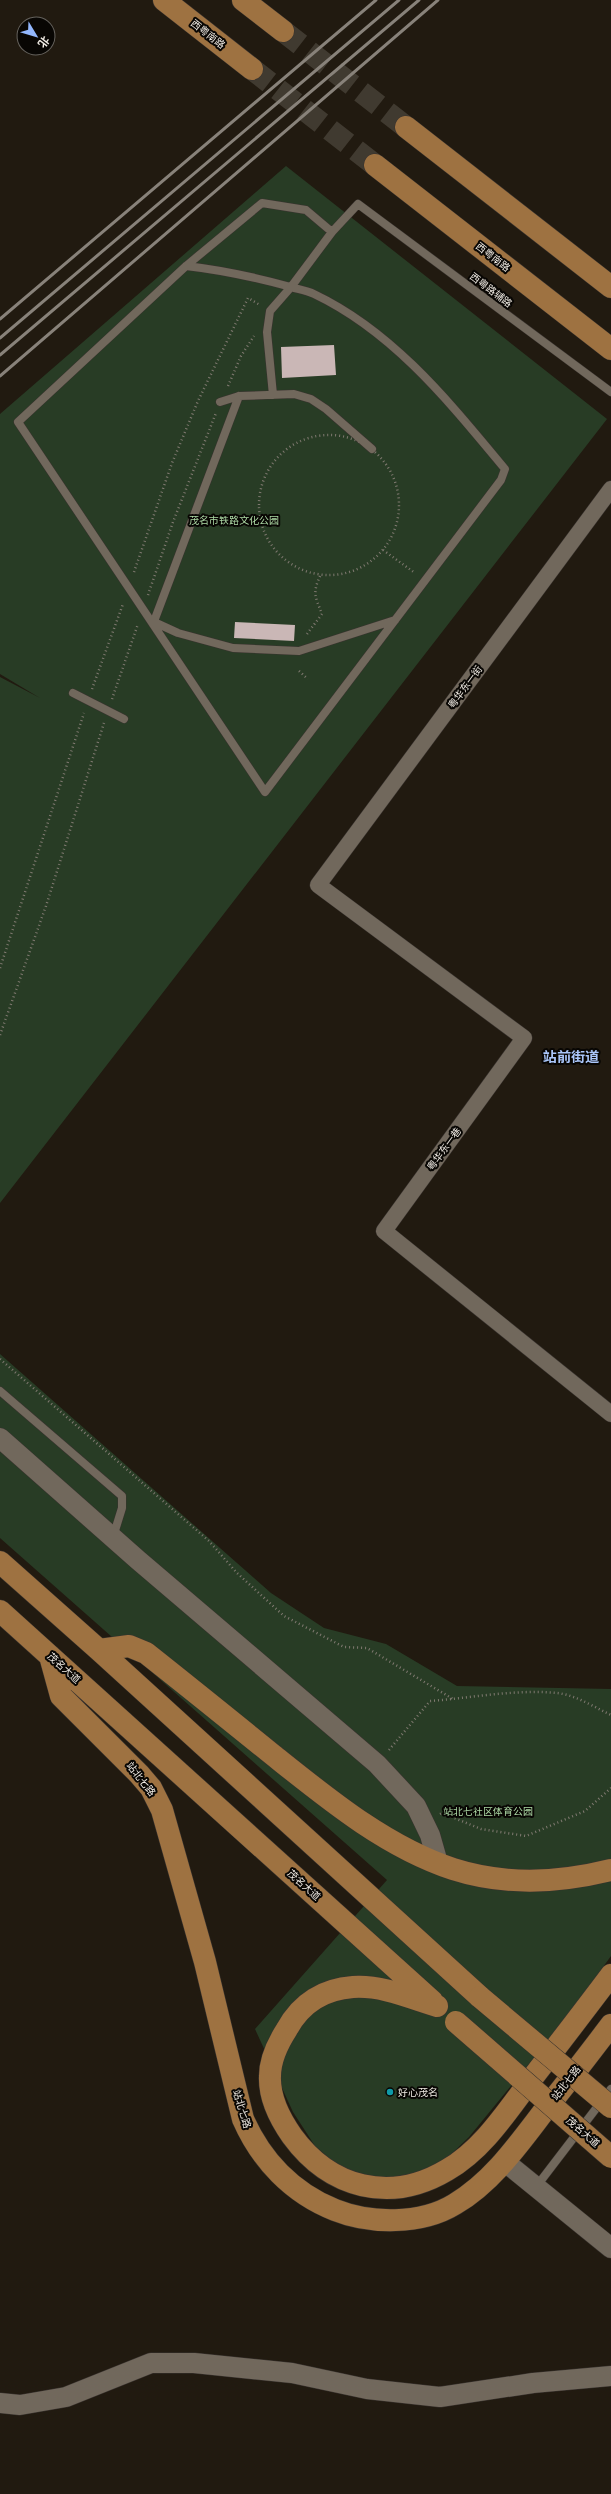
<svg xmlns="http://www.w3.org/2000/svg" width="611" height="2494" viewBox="0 0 611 2494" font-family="Arial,'Noto Sans SC',sans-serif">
  <rect width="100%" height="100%" fill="#211a10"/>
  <path fill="#283c25" d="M286 166 607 419 0 1203V677L40 698 0 674V414Z
    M0 1354 271 1593 324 1628 386 1644 457 1686 611 1689V1956L561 2025 469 2137 441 2164 408 2179 369 2181 342 2169 315 2146 293 2112 255 2029 387 1880 0 1538Z"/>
  <path fill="#cab7b6" d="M334 345 336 375 282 378 281 347Z
    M235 622 295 625 294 641 234 638Z"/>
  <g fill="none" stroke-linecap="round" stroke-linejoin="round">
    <path stroke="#403a30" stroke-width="22" stroke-dasharray="22 11" stroke-linecap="butt" d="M283 31 406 127
      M252 69 375 165"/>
    <g stroke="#39332f" stroke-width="9">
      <path id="service" d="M186 266C221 270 254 277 287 286 296 289 306 290 314 294 394 332 450 403 505 469L501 480 265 792 18 422 186 266 262 203 306 210 332 232 358 204 611 392
        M273 395 267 332 270 311 291 287 332 232
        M220 402 239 396 294 394 311 399 326 409 372 449
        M154 622 178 633 233 648 299 651 395 620
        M153 624 239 396
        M73 693 124 719
        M0 1391 122 1496V1508L113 1537
        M536 2187 611 2089"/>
    </g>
    <g stroke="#39332f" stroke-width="17">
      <path id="minor" d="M611 489 318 885 524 1038 384 1231 611 1414"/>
    </g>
    <g stroke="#39332f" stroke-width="21">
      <path id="tertiary" d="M0 1438 138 1560 377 1764 416 1806 430 1835 438 1863
        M504 2161 611 2248
        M0 2403 20 2405 66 2397 151 2363H194L292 2373 367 2389 440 2397 533 2383 611 2376"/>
    </g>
    <g stroke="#39332f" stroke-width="23">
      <path id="primary" d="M164 0 252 69
        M243 0 283 31
        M406 127 611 287
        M375 165 611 349
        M0 1562 99 1650 480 1997
        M0 1611 432 2001
        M99 1650 129 1646 146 1653C189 1687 231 1721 273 1755 328 1799 386 1847 453 1869 506 1886 559 1883 611 1870
        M50 1656 61 1696 139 1774 151 1788 162 1810 205 1962 243 2119C261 2160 292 2193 335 2210 370 2224 421 2225 455 2204 492 2182 518 2145 544 2111 567 2083 589 2054 611 2025
        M437 2006C411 1998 382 1985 353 1987 324 1989 301 2003 287 2029 278 2043 270 2059 270 2076 269 2097 280 2119 292 2136 330 2188 390 2204 447 2170 482 2150 506 2113 530 2081 557 2046 584 2011 611 1975"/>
    </g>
    <path stroke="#807a71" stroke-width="2.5" stroke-dasharray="1 3" stroke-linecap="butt" d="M228 386 241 356 254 336
      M259 505a70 70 0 1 1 140 0a70 70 0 1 1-140 0Z
      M383 550 415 573
      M134 572 172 463 198 401 248 298 260 305
      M148 595 173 522 216 413
      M307 634 322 614C315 596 312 593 321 574
      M299 671 308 679
      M92 689 123 604
      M112 699 138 624
      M0 968 84 713
      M0 1035 46 906 104 723
      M0 1359 209 1541 237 1573 284 1616 344 1647 367 1648 453 1699
      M389 1750 430 1701C471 1698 515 1689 557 1693 576 1695 594 1707 611 1715
      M440 1814 442 1813 481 1829 526 1836 585 1811 611 1788"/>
    <use href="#service" stroke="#71685c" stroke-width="8"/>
    <use href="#minor" stroke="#71685c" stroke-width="16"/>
    <use href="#tertiary" stroke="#71685c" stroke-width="20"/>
    <use href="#primary" stroke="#9e7241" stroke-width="22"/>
    <path stroke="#88827a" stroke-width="3" d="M0 319 376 0
      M0 338 399 0
      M0 355 419 0
      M0 376 438 0"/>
    <g stroke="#39332f" stroke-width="23" stroke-linecap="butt">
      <path id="primary-bridge" d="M480 1997 611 2107
        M456 2022 611 2157"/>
    </g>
    <use href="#primary-bridge" stroke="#9e7241" stroke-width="22"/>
  </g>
  <circle fill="#0f9aa8" stroke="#080603" stroke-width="1.5" cx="390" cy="2092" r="4"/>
  <g text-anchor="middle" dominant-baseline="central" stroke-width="4" stroke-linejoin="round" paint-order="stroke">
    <g font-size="10" fill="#f1ece5" stroke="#080603">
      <text transform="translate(208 34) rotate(38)">西粤南路</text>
      <text transform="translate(493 257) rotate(38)">西粤南路</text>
      <text transform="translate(491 290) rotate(37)">西粤路辅路</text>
      <text transform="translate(465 687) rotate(-54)">粤华东一街</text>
      <text transform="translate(444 1149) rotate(-54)">粤华东一巷</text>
      <text transform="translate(64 1668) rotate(42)">茂名大道</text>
      <text transform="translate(141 1779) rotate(52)">站北七路</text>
      <text transform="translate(304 1885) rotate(42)">茂名大道</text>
      <text transform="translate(566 2083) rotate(-52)">站北七路</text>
      <text transform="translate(242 2109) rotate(73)">站北七路</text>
      <text transform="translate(583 2132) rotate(41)">茂名大道</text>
    </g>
    <g font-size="10" fill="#aedaa6" stroke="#080603">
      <text x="234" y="520">茂名市铁路文化公园</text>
      <text x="488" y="1811">站北七社区体育公园</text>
    </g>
    <g font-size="10" fill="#f1ece5" stroke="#080603" text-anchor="start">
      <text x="398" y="2092">好心茂名</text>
    </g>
    <g font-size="14" font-weight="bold" fill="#aac6fa" stroke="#080603">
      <text x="571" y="1057">站前街道</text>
    </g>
  </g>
  <g transform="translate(36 36) rotate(128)"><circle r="19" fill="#080603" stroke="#65625d"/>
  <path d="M0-3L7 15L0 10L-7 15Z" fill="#93b7fd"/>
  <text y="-6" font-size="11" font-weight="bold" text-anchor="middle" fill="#f1ece5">北</text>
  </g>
</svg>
